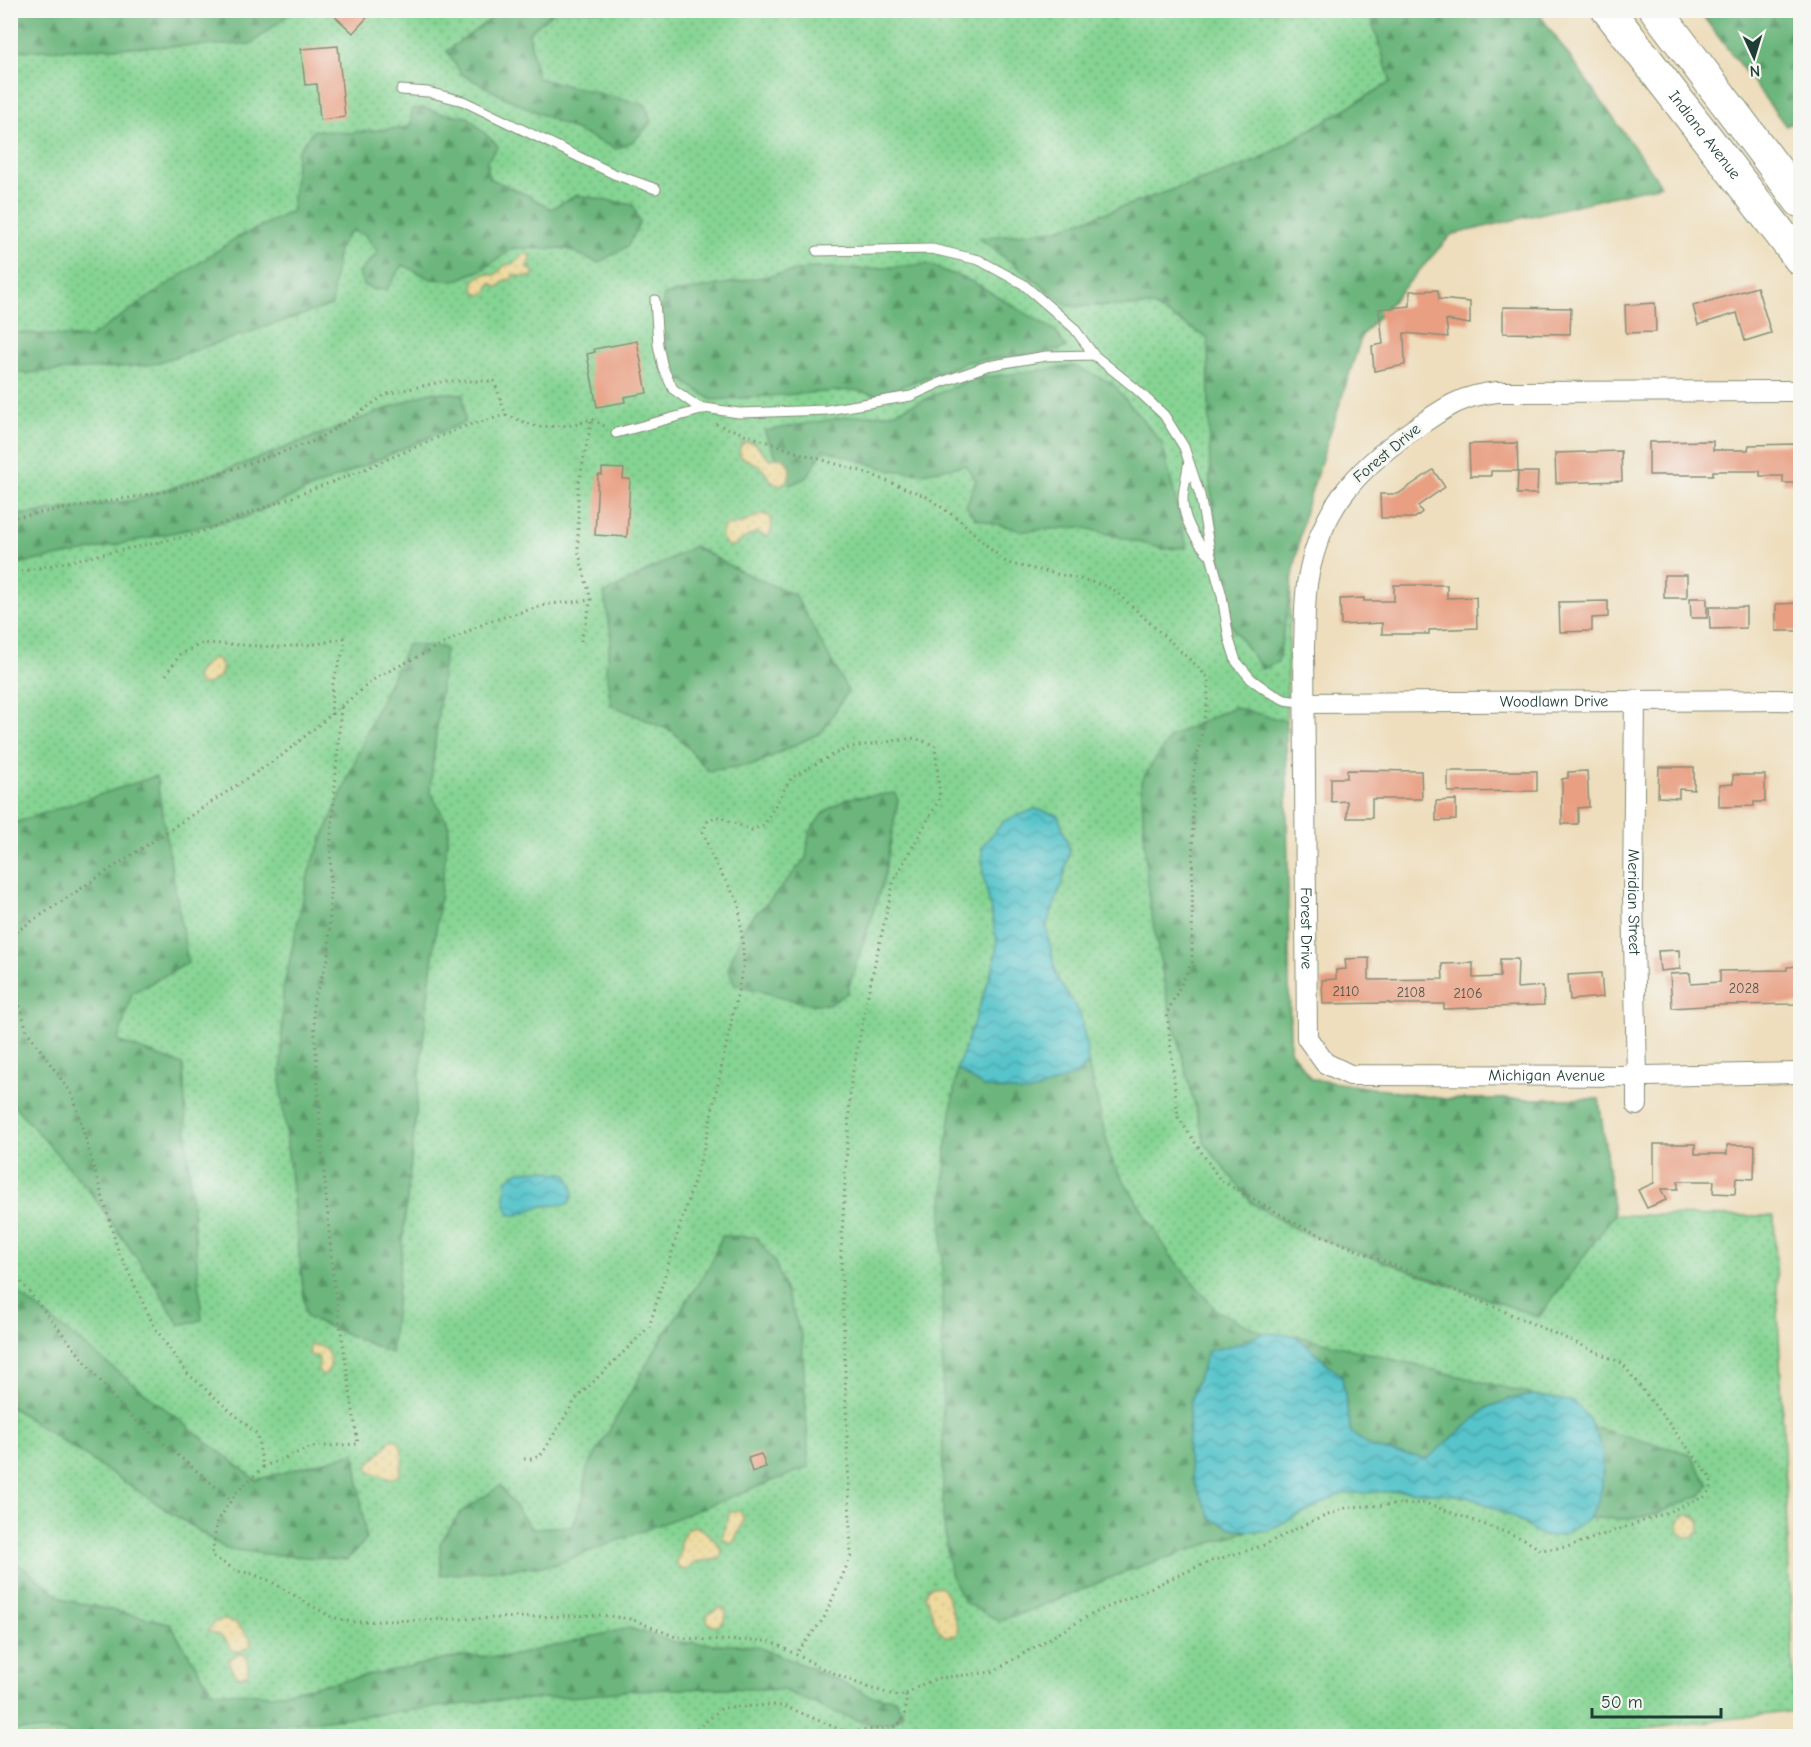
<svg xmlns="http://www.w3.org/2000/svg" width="1811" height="1747" viewBox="0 0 1811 1747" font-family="'Comic Neue',sans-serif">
  <defs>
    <pattern id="grass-dots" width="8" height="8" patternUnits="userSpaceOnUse" patternTransform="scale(1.5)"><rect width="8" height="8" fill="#85d493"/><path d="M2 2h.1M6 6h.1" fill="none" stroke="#6cad79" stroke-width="1.8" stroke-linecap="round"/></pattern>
    <pattern id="forest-firs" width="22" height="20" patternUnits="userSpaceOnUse" patternTransform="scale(1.5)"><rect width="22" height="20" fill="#6cb67d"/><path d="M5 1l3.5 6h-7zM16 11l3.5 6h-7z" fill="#589567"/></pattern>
    <pattern id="sand-dots" width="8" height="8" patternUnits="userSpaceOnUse" patternTransform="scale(1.5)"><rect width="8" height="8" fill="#eeda9e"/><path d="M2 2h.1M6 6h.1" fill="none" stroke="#ccbc89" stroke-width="1.8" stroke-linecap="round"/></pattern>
    <pattern id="water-waves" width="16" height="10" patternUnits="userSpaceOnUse" patternTransform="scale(1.5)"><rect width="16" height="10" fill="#56c4ca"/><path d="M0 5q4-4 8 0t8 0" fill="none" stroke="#47a0a5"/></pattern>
  </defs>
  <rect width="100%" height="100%" fill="#f6f6f2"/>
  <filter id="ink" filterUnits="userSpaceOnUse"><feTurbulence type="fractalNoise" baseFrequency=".0167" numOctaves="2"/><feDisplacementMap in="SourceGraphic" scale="12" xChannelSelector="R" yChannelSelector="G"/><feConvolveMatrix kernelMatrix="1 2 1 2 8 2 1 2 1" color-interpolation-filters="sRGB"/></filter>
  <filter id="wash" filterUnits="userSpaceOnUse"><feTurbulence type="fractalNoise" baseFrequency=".008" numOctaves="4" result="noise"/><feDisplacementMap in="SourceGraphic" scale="24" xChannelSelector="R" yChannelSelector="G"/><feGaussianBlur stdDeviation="1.35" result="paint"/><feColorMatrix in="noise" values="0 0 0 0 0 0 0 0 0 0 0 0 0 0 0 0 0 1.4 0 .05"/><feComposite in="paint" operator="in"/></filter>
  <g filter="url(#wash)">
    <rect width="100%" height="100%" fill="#eedebd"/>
    <path fill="url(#grass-dots)" stroke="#528864" stroke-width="1.5" d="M11 11H1369L1391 82 1257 161 1126 206 1192 249 1292 559 1286 721 1290 1050 1311 1079 1445 1099H1599L1614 1215 1774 1216 1795 1711 1584 1736H11Z"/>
    <path fill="url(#forest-firs)" stroke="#467a58" stroke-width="1.5" d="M503 10 554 11 529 33 537 78 646 105 651 122 634 141 616 149 504 97 461 74 447 51Z
      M10 11 11 10 293 11 251 44 11 51Z
      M1369 11H1537L1661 185 1451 235 1362 335 1304 514 1278 662 1262 669 1228 621 1210 483 1208 338 1153 306H1069L979 238 1055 230 1257 161 1391 82Z
      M1699 11H1800V119L1786 126Z
      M423 108 440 113 468 117 498 146 487 161 489 178 527 195 551 209 577 195 633 205 640 222 628 246 598 263 567 249 513 248 485 268 455 281 431 279 403 265 386 290 372 289 363 285 359 273 378 252 364 234 350 231 337 252 332 305 150 365 11 374V332L89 338 233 240 292 211 297 152 314 130 349 133 410 127 412 109Z
      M927 264 973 282 1056 331 1066 348 1046 352 967 362 878 395 853 390 712 400 671 373 659 322 664 295 813 268 870 269Z
      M1074 366 1112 383 1162 443 1187 547 1164 549 1082 527 1022 531 975 518 966 506 976 480 965 465 922 473 889 470 823 449 808 477 790 485 764 431 845 417 893 413 972 379Z
      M430 392 463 394 465 422 245 517 83 552 11 565V516L135 500 248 462Z
      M694 546 738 570 795 595 848 691 822 732 756 764 708 771 674 732 611 705 606 669 611 634 604 594Z
      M408 644 445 648 430 791 449 826 429 987 391 1353 306 1317 281 1089 283 990 309 871 375 713Z
      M1233 707 1286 721 1290 1050 1311 1079 1445 1099H1599L1614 1215 1539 1317 1299 1231 1252 1203 1205 1144 1167 998 1148 895 1141 781 1171 736Z
      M156 776 188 963 132 993 118 1041 183 1065 188 1158 202 1320 179 1325 157 1287 88 1189 10 1101 11 824Z
      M895 793 898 800 884 878 847 993 831 1004H807L735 984 728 969 745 924 771 899 806 858 809 833 823 813 848 798Z
      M1088 1064 1112 1162 1171 1256 1217 1311 1263 1333 1238 1344 1208 1352 1190 1402 1187 1454 1229 1527 1247 1531 1127 1571 1034 1609 999 1621 964 1602 950 1574 943 1518 942 1221 946 1149 957 1069 984 1087 1075 1075Z
      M722 1236 756 1237 775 1262 802 1337 809 1467 554 1565 441 1575 440 1543 461 1512 500 1486 531 1528 573 1526 583 1497 587 1469 659 1343 709 1267Z
      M10 1287 256 1480 355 1453 366 1540 347 1560 266 1554 226 1549 11 1407Z
      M1295 1335 1534 1395 1511 1399 1489 1407 1427 1459 1372 1448 1351 1433 1342 1377Z
      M1593 1427 1690 1454 1709 1485 1701 1495 1651 1516 1626 1519 1589 1518C1607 1489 1607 1457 1593 1427Z
      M10 1557 65 1600 169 1623 212 1691 272 1695 462 1656 507 1657 629 1628 675 1642 755 1646 811 1668 871 1696 895 1699 903 1713 893 1723 872 1725 831 1711 783 1690 722 1688 632 1690 582 1696 490 1701 301 1723 152 1736H76L63 1731 11 1730Z"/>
    <path fill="url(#sand-dots)" stroke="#868c69" stroke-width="1.5" d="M525 254 531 255V260L526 267 533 271V276L527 277 513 275 511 280H505L500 286 496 287 491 283 486 293 480 295 476 293 473 286 475 279 484 274 495 275C502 270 502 263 513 264Z
      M749 442 755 444 770 459 782 457C790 465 792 469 788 480L781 485 774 484 760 466 741 457C738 451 739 448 743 443Z
      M763 514 770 517C772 524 773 533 767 537L756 532 738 542 735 546C724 547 720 538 723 528L727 525 732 526C737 523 740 523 745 522 752 519 756 516 763 514Z
      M212 658 219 660 222 667 221 676 208 684 200 685 196 678 199 671Z
      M310 1344C316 1345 321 1345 325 1349 332 1357 333 1371 323 1375L318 1371 319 1359 317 1356H311L309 1353Z
      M390 1440H398C404 1451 404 1465 398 1476L390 1479 370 1472 368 1468C372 1456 385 1453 390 1440Z
      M737 1510 741 1513 744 1520 734 1542 730 1543 723 1539V1534L730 1512Z
      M1678 1526a11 11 0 1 1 22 0a11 11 0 1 1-22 0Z
      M694 1526C705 1530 719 1542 722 1553L719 1559 695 1562 688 1569 683 1570 678 1566 676 1562 681 1551 680 1542 687 1529Z
      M931 1586 940 1587 946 1592 958 1629 956 1635 946 1637C933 1628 933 1610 925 1596L927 1590Z
      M720 1608 725 1609C730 1621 713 1634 707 1620L708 1614Z
      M223 1620 235 1622 251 1639V1645C245 1651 240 1652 231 1650 227 1638 220 1635 208 1631L214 1622Z
      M239 1654 244 1655 248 1658V1674L240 1677C232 1671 230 1668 229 1659Z"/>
    <path fill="url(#water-waves)" stroke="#3a807f" stroke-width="1.5" d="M1035 809 1058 815 1070 849 1063 881 1046 927 1057 978 1080 1013 1086 1042 1088 1064 1075 1075 1029 1093 984 1087 957 1069 994 965 997 942 983 873 982 846 1004 821Z
      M543 1170 567 1174C572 1184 577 1194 568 1204L543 1206 516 1215H511L505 1205 506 1181 519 1171Z
      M1263 1333 1295 1335 1342 1377 1351 1433 1372 1448 1427 1459 1489 1407 1511 1399 1534 1395 1574 1402 1589 1419 1599 1440 1603 1455 1602 1487 1596 1507 1589 1518 1564 1535 1544 1537 1513 1517 1467 1496 1406 1491 1341 1494 1267 1531H1247L1229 1527 1211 1519 1194 1482 1187 1454 1190 1402 1208 1351 1238 1344Z"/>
    <g id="blocks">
      <path fill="#e89f82" d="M328 10H374L353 33Z
        M338 46 345 117 320 120 317 84 305 85 301 49Z
        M1757 287 1771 333 1745 341 1737 313 1698 325 1693 306Z
        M1438 290 1439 299 1470 302V324L1446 320 1448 337 1404 333 1405 365 1374 371 1372 346 1383 344 1379 309 1410 306V291Z
        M1655 303 1656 332 1626 333 1625 305Z
        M1503 307 1571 308 1570 334 1503 333Z
        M637 341 647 393 624 397 625 402 597 407 587 354 595 352 594 349Z
        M1713 441V450H1748L1749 445 1797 444 1798 483H1783V476H1760V471H1713V475H1649V442Z
        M1517 443 1518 471H1491V476H1470L1469 444Z
        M1621 451 1622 481 1556 483 1555 453Z
        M602 468 624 469 623 479H630L627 537 595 535 598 475H602Z
        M1433 470 1445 487 1418 506 1422 512 1415 518H1381L1380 494H1398Z
        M1518 472H1538L1537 494H1517Z
        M1664 575H1687V598H1664Z
        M1394 585H1447V598L1476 597 1477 628 1429 630V634H1382V623L1341 625 1340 599 1364 598V601H1394Z
        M1690 598H1707V618H1691Z
        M1608 601V617L1592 618V631L1560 632 1559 602Z
        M1800 603V631H1776V604Z
        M1709 607H1746V628L1710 629Z
        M1659 767H1694V790L1679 789V798L1658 797Z
        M1347 770 1421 771 1422 799H1372V818H1347V801L1331 802V778H1347Z
        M1448 771H1537V791L1448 792Z
        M1587 771 1589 807 1578 808V824H1562V779L1568 778V772Z
        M1733 775H1765V802H1754V806L1719 807V785L1733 784Z
        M1456 800V820L1436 821V801Z
        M1679 950 1680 969 1660 971 1658 951Z
        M1369 958V980L1443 979 1442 964 1473 963V978L1500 977V959H1518L1517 988 1543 986 1544 1005 1444 1009V1004H1390V1003L1323 1004 1322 980 1336 979V970L1346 969 1345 959Z
        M1800 966V1004L1720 1005 1672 1008 1670 974 1690 973 1691 984 1720 982V971L1787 970V967Z
        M1601 973 1603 997 1570 1000 1568 975Z
        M1654 1144H1695V1154H1727V1145H1755L1754 1179 1736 1178 1735 1194 1713 1193 1714 1181H1678V1189H1661L1666 1200 1647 1208 1638 1190 1654 1183Z
        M761 1454 766 1467 752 1472 748 1458Z"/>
    </g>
  </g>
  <g filter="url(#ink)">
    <use href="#blocks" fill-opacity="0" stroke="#868e78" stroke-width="1.5"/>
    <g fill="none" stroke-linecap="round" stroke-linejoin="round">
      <g stroke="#868e78" stroke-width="11">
        <path id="lane" d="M401 90 428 92 463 101 614 174 656 189
          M817 251 932 249 979 260 1023 284 1074 328 1094 355 1135 388 1164 415 1184 447 1200 495 1211 556 1222 596 1229 639 1236 661 1251 679 1269 692 1285 700 1306 703
          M655 300 658 345 663 368 673 389 698 407 739 413 827 410 911 396 942 382 987 366 1046 356 1094 355
          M616 433 705 409
          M1188 465C1187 476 1183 488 1183 499 1183 519 1195 540 1209 554"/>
      </g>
      <g stroke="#868e78" stroke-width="22">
        <g id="street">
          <path id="s1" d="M1800 391 1497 392C1458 396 1442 410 1411 431 1355 471 1321 509 1308 578 1304 600 1305 624 1304 647L1307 1038 1325 1063 1350 1075 1646 1076 1800 1073"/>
          <path id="s2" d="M1635 700 1633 896 1637 1075V1105"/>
          <path id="s3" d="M1306 703 1800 700"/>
        </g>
      </g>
      <g stroke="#868e78" stroke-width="34">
        <g id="primary">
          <path id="s4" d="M1608 10 1800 259"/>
          <path d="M1656 10 1800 201"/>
        </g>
      </g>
      <path stroke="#868e78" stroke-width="3" stroke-dasharray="1.5 4.5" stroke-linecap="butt" d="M506 415 537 427 574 425 592 419 606 427
        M716 424 796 452 867 473 927 497 961 521 986 545 1007 563 1089 581 1113 589 1197 666 1209 679 1207 706 1193 777 1192 962 1167 1013 1178 1117 1220 1180 1304 1228 1499 1309 1622 1363 1711 1478V1489L1704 1497 1658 1516 1567 1547 1541 1550 1524 1539 1425 1503 1348 1507 1308 1523 1262 1546 1208 1562 1088 1616 992 1672 938 1678 919 1686 906 1694
        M10 518 169 491 314 441 351 419 386 394 445 381H494L506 415 465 426 353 474 192 535 10 574
        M581 641 591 600 578 550V486L592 419
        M166 675 180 654 204 643 279 647 317 644 344 638 345 646 333 681 331 715
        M10 949 17 931 281 756 377 677 487 622 549 604 591 600
        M10 965 12 977 27 1031 73 1096 118 1250 155 1328 187 1373 257 1434 263 1467 236 1493 217 1522 212 1556 237 1571 253 1574 272 1582 329 1616 351 1622 601 1615 631 1619 676 1637 707 1640 770 1641 822 1668 869 1688 898 1696 906 1694V1712L901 1723 891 1728 846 1732 787 1707 775 1705 722 1708 689 1736
        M10 1268 122 1408 231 1500
        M524 1459H532L541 1455 576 1399 649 1327 704 1148 744 963 739 903 715 863 703 832 707 822 716 816 752 830 764 825 791 778 832 755 851 747 914 738 935 745 940 798 894 880 869 989 851 1081 841 1251 851 1556 824 1618 796 1654
        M263 1467 311 1447 358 1444 333 1277 321 1137 313 1002 329 956 331 837 341 707"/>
      <use href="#lane" stroke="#fff" stroke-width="9"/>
      <use href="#street" stroke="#fff" stroke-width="20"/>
      <use href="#primary" stroke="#fff" stroke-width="32"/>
    </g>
  </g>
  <g text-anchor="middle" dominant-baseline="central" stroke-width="6" stroke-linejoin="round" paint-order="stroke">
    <g font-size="14" fill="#515648">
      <text x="1744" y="988">2028</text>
      <text x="1346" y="991">2110</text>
      <text x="1411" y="992">2108</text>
      <text x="1468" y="993">2106</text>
    </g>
    <g font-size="16" fill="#1f3d34" stroke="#f6f6f2">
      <text stroke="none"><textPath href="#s4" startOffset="158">Indiana Avenue</textPath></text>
      <text transform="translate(1387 453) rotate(-40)">Forest Drive</text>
      <text stroke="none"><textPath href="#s3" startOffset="248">Woodlawn Drive</textPath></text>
      <text stroke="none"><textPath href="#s2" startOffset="202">Meridian Street</textPath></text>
      <text stroke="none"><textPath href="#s1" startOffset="934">Forest Drive</textPath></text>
      <text stroke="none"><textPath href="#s1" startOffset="1299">Michigan Avenue</textPath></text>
    </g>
  </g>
  <rect width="1811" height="1747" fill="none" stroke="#f6f6f2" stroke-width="36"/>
  <g transform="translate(1754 57) rotate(176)" stroke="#f6f6f2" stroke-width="4.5" paint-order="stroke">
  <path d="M0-4.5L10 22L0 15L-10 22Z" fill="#1f3d34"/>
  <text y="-9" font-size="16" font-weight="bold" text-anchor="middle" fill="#1f3d34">N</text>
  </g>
  <path d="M1592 1708v9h129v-9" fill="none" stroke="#1f3d34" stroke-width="3"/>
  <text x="1601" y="1708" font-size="18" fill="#1f3d34" stroke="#f6f6f2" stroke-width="4.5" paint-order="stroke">50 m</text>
</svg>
